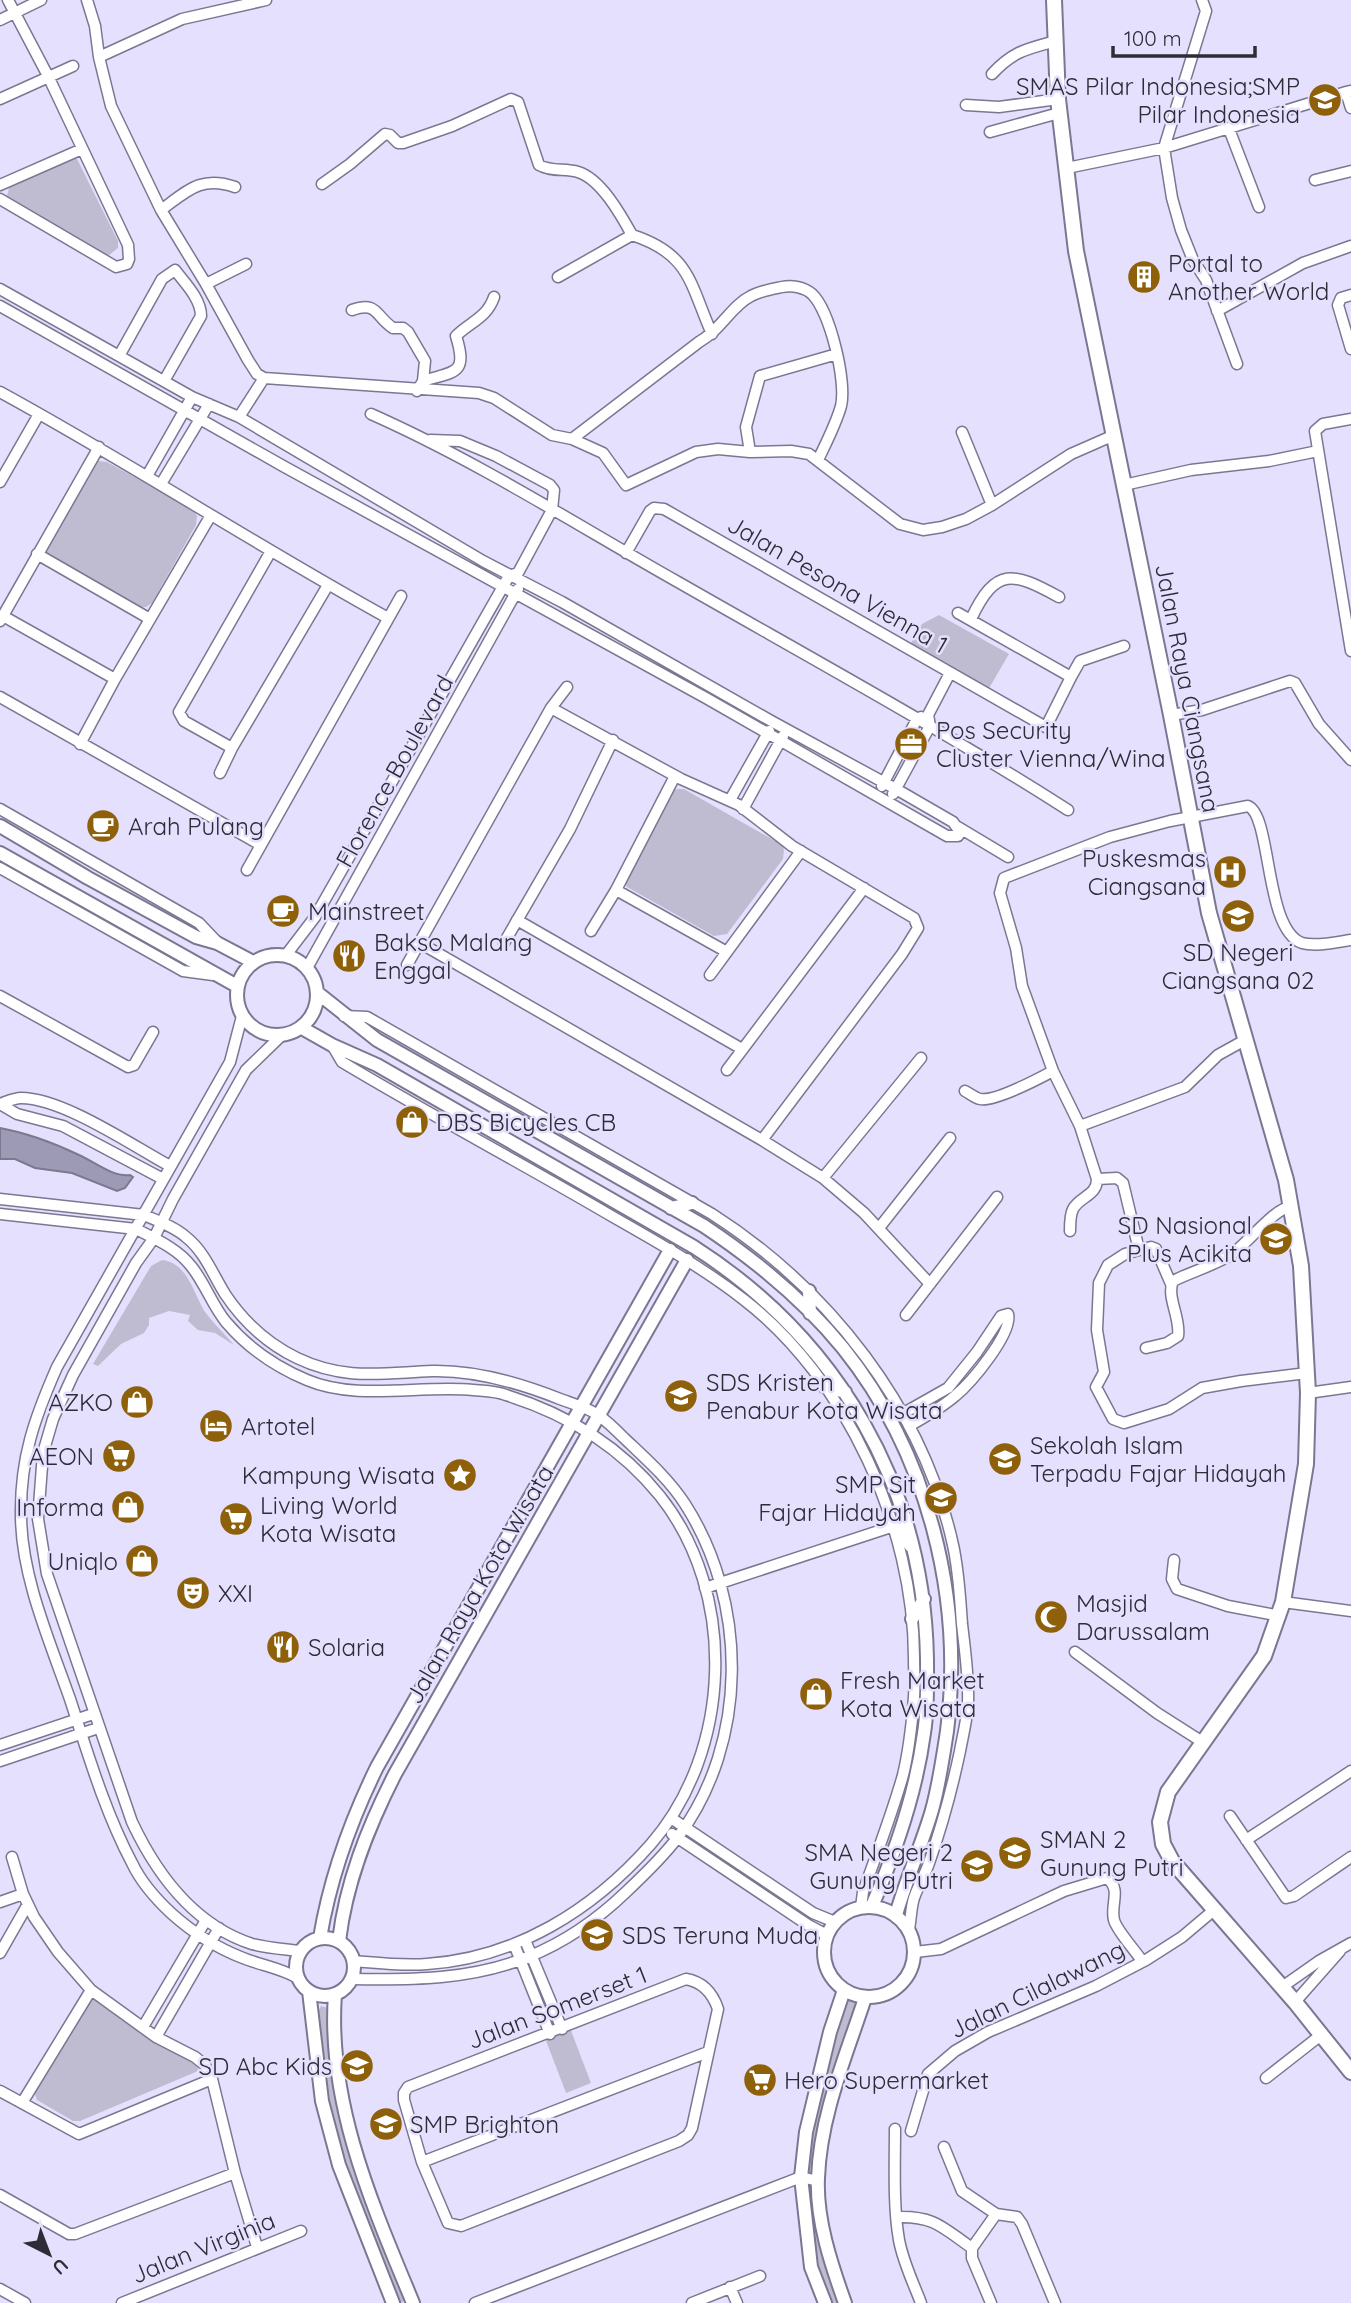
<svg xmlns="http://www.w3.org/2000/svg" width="1351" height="2303" viewBox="0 0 1351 2303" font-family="Quicksand,sans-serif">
  <rect width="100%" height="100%" fill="#e4e0fe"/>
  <path fill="#bfbcd2" d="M72 155 77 159 118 241V248L109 255 102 254 11 202 7 196 10 184Z
    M99 461 107 462 194 510 197 516 196 525 152 603 146 607H137L45 553 46 546 93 462Z
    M939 615 1009 654 985 695 907 650 922 624Z
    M678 789H684L782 845 784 850 783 859 727 934 714 936 627 887 624 879 671 791Z
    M162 1260C188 1263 193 1293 205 1312 214 1324 225 1334 234 1345L215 1333 198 1330 188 1321 190 1315 169 1311 149 1318V1325L144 1333 121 1344 98 1366 93 1364 151 1266Z
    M844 1990 865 1998 830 2102 818 2181 845 2303H825L811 2267 801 2177Z
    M92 1993 199 2065 198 2071 80 2121H73L37 2100 33 2089Z
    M321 2006 328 2008 335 2096 350 2160 386 2247 405 2299 402 2303 399 2302C372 2236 341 2170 326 2100 320 2071 320 2040 319 2010Z
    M570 2028 591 2083 566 2093 545 2038Z"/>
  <path fill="#9d9ab6" stroke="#7b7990" stroke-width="2" d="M0 1128C27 1133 54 1143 79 1155 95 1162 112 1177 130 1175L133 1177 125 1188 117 1191 72 1173 35 1168 15 1159H0Z"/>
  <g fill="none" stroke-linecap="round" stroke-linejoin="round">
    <g stroke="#7b7792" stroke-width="13">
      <path id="minor" d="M87 0 95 26 99 57 111 106 161 210 206 284 248 360 257 374 264 378 479 393 494 398 552 435 572 439 603 453 626 485 696 452 718 449 750 452 791 451 809 454 900 524 923 530 942 527 966 519 992 505 1071 454 1112 436
        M1202 0 1206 11 1164 148 1172 198 1181 230 1193 260 1206 280 1237 364
        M0 20 41 0
        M99 57 182 19 266 0
        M992 74C1013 51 1027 49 1056 41
        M1350 91 1346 92 1351 108
        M0 99 73 66
        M966 105 999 107 1058 99
        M1229 129 1259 207
        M990 132 1059 113
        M1067 168 1164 148 1346 92
        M1315 180 1351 171
        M322 184 350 164 385 134 390 135 398 143H403L452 126 511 99 518 102 539 165C551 172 565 168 578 172 601 179 621 215 632 235
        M0 185 82 149
        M0 199 116 267 127 264 129 259 128 245 48 76 8 0
        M161 210C187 191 201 175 235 187
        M558 277 632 235C691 254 690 285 712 334
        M206 284 246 264
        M0 289 192 397 239 417 483 561 562 602 773 722 896 789 953 822 960 832 958 836H947L706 698 283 466 0 306
        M1351 295 1341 298 1338 305 1351 349
        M352 310C378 301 375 316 393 328H403L408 332 425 361 423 381 417 391
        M1217 311 1303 263 1351 246
        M119 356 162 279 175 270C185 283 201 299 201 316L164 381
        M423 381C455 371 468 375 456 336 470 322 487 318 494 297
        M0 392C132 464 257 546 388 618
        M371 414C477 461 577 525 678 582 809 657 941 729 1068 810
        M239 417 264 378
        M962 432 992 505
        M572 439 699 342C721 330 731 306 751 296 760 291 772 289 782 287 792 285 804 287 812 294 830 311 847 382 841 406 836 424 826 443 818 460
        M750 452 746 427 760 376 837 354
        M147 476 192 397
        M0 482 39 414
        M161 484 209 404
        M1124 485 1191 470 1269 461 1318 451
        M626 553 650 511 654 508 664 509 1058 734
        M37 554 150 619
        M958 613 1071 677 1080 661 1124 646
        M3 616 115 679
        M971 619C996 566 1013 572 1059 597
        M0 621 99 447
        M1351 651 1315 431 1323 424 1351 419
        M0 697 261 845
        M551 708 681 779 739 805 792 846 914 918 918 928 902 954 762 1140
        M1171 715 1202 710 1290 681 1295 683 1319 724 1351 760
        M1046 727 1071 677
        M80 744 115 679 211 515
        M232 748 184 721 179 712 271 551
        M220 773 232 748 328 585
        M882 786 917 719 921 717
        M893 794 930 726 928 715 950 673
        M730 800 769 731
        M0 809 199 923 217 942
        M743 809 783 736
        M958 827 1008 857
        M0 868 183 971 213 975
        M247 870 401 596
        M616 890 727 952
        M517 920 742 1049
        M591 931 616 890 675 776
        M420 943 762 1140 823 1178 864 1213 930 1284
        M504 943 570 829 613 740
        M286 955 315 917 509 576 518 573 552 510 554 490 550 485 496 456 460 441 430 440
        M407 965 551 708 567 687
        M307 968 518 589
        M710 975 801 851
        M0 996 128 1067 134 1065 153 1032
        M242 1016 230 1062 57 1367C35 1417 20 1458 21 1515 21 1576 50 1642 70 1699 88 1754 105 1812 132 1863 141 1882 156 1899 171 1913 192 1932 217 1948 243 1958 263 1966 278 1967 298 1978
        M344 1016 367 1017 712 1214C829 1289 923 1408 953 1545 959 1572 960 1598 962 1624 965 1651 969 1677 968 1704 967 1719 963 1735 960 1751 952 1789 942 1826 929 1863 925 1875 918 1886 914 1898 911 1907 911 1919 909 1929
        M281 1036 246 1070 173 1199 154 1238 136 1263 73 1375 53 1419 43 1453 38 1519 47 1574 132 1822C157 1875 194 1925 252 1944 267 1948 285 1949 300 1951
        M1245 1040 1218 1055 1185 1087 1080 1126 1097 1179 1117 1178 1123 1183 1139 1250 1125 1254 1108 1265 1099 1283 1097 1330 1104 1372 1096 1387 1113 1419 1124 1423 1169 1409 1202 1388 1241 1381 1307 1373
        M332 1045 342 1062C432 1116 525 1165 615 1218 659 1243 703 1268 743 1299 847 1379 914 1528 914 1658 914 1671 915 1684 914 1697 912 1723 909 1750 903 1775 892 1814 877 1853 863 1892L861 1907
        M727 1070 864 888
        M965 1091C969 1093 975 1098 980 1099 995 1102 1038 1079 1053 1071
        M0 1104C6 1102 14 1098 21 1098 63 1098 133 1146 170 1166
        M0 1104 17 1114 63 1126 163 1179
        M1080 1126 1053 1071 1022 986 1016 948 1000 893 1004 878 1110 837 1170 821 1248 806C1272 816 1264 929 1302 943 1316 947 1337 942 1351 940
        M823 1178 921 1058
        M0 1199 144 1215C158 1221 175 1227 186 1237 205 1252 213 1275 225 1294 243 1321 268 1344 297 1358 345 1381 382 1373 432 1371 476 1370 520 1383 560 1399 573 1404 587 1407 598 1415 607 1421 616 1430 624 1438 645 1458 669 1479 685 1504 748 1602 749 1742 678 1837 663 1857 644 1875 626 1892 598 1919 565 1942 528 1957 471 1980 412 1980 352 1979
        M0 1214 136 1229C155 1239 177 1248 191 1266 205 1283 212 1305 226 1322 248 1348 276 1367 307 1380 356 1401 420 1385 473 1390 484 1391 496 1391 506 1395 567 1414 620 1446 660 1496 738 1594 732 1751 651 1844 593 1910 516 1958 427 1964 403 1966 378 1963 354 1961
        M879 1228 950 1138
        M1070 1231C1070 1224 1070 1215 1073 1209 1080 1196 1097 1196 1097 1179
        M1139 1250 1151 1247 1156 1249 1171 1284
        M906 1315 997 1197
        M1146 1348 1167 1343 1178 1336C1181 1318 1166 1297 1173 1281 1191 1272 1212 1266 1229 1256 1247 1245 1273 1209 1290 1207
        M1308 1393 1351 1387
        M902 1414 948 1388 977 1352 1001 1316 1008 1314C1013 1333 971 1383 955 1396 941 1408 925 1417 909 1426
        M1174 1560 1172 1579 1177 1589 1228 1606 1280 1616
        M705 1588 894 1526
        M1283 1602 1351 1611
        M1075 1652 1157 1713 1204 1743
        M0 1745 93 1714
        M0 1761 98 1728
        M1230 1816 1286 1898 1294 1896 1351 1857
        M671 1818 813 1913 835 1922
        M672 1834 808 1925 827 1935
        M1246 1840 1351 1771
        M12 1857 23 1894 34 1917 58 1952 91 1990 156 2037 195 2057 205 2065 212 2079 235 2173 257 2247
        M0 1902 23 1894
        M525 1940 562 2029
        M514 1944 550 2034
        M915 1952 941 1949 1064 1891 1107 1878C1122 1890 1110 1904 1114 1920 1117 1931 1135 1950 1142 1961
        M0 1953 28 1904
        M686 1979C703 1982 713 1994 718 2009L692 2128 688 2135 679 2141 461 2226 448 2223 422 2162 404 2100V2093L408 2087Z
        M1282 1987 1319 1961 1351 1943
        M1295 2002 1340 1951
        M143 2027 206 1920
        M156 2037 219 1928
        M1266 2078 1321 2035
        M0 2091 79 2134 212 2079
        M22 2103 91 1990
        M895 2129C895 2164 893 2206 899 2240 903 2262 913 2282 921 2303
        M911 2131 928 2074 955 2051 988 2032 1096 1986 1146 1960 1182 1937 1214 1910
        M944 2147 962 2191 996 2214
        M422 2162 708 2052
        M0 2195 69 2234H75L235 2173
        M898 2217C935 2216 943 2228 972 2248
        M730 2287 737 2303
        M0 2289 25 2303
        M122 2303 301 2231
        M475 2303 801 2177 818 2181
        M692 2303 760 2276
        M991 2303 972 2258V2248L996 2214 1017 2217 1022 2224 1055 2303"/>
    </g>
    <g stroke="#7b7792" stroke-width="16">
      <path id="tertiary" d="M0 826 88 878 196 937 217 943 253 962
        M0 853 237 986
        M237 995a40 40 0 1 1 80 0a40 40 0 1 1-80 0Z
        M319 994 377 1040 704 1226C755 1260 804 1300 843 1348 928 1454 964 1598 947 1731 943 1757 939 1785 932 1810 922 1845 906 1879 896 1915
        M302 1028 332 1045 377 1065 694 1247C839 1340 924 1487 927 1659 927 1684 928 1709 924 1733 916 1793 896 1851 872 1906
        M671 1208 692 1203
        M809 1291 810 1313
        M824 1386 845 1392
        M894 1526 911 1546
        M912 1619 924 1599
        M824 1952a45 45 0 1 1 90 0a45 45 0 1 1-90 0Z
        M320 1938C330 1878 350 1822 377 1767L670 1250
        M296 1967a29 29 0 1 1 58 0a29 29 0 1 1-58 0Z
        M339 1941C346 1882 368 1827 395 1774L687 1260
        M309 1991 322 2101 339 2165 393 2303
        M335 1994C327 2103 372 2204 413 2303
        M825 2303 811 2267 801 2177 806 2132 830 2032 844 1990
        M845 2303C831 2264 816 2219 818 2178 820 2116 846 2056 865 1998"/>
    </g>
    <g stroke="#7b7792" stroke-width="18">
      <path id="secondary" d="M1054 0 1058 99 1076 251 1171 715 1209 913 1286 1180 1301 1266 1308 1393 1306 1464 1283 1602 1264 1656 1168 1792 1160 1822 1163 1844 1172 1861 1295 2002 1351 2072"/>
    </g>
    <use href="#minor" stroke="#fff" stroke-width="10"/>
    <use href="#tertiary" stroke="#fff" stroke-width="12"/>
    <use href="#secondary" stroke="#fff" stroke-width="14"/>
  </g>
  <defs>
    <g id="school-disc" transform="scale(1.75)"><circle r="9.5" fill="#8e6009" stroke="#e4e0fe"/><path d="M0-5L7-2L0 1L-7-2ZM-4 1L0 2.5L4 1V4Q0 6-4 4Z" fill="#fff"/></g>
    <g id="building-disc" transform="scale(1.75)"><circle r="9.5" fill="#8e6009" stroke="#e4e0fe"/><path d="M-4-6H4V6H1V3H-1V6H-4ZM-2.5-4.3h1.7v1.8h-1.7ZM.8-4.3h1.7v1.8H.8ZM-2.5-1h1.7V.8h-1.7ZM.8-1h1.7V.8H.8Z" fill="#fff"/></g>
    <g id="office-disc" transform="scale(1.75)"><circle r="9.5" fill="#8e6009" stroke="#e4e0fe"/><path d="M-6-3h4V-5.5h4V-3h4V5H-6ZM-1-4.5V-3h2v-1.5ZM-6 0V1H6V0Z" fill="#fff"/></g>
    <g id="cafe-disc" transform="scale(1.75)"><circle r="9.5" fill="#8e6009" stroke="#e4e0fe"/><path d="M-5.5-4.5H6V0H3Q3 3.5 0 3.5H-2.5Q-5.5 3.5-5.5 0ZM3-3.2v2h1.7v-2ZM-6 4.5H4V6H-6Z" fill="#fff"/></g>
    <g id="hospital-disc" transform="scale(1.75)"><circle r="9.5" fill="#8e6009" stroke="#e4e0fe"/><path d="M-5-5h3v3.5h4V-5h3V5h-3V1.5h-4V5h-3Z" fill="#fff"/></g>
    <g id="restaurant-disc" transform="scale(1.75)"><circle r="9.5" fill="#8e6009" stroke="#e4e0fe"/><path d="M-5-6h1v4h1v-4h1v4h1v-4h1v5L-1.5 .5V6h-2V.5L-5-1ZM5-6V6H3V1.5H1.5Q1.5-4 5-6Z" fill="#fff"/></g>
    <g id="shop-disc" transform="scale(1.75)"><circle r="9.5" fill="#8e6009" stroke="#e4e0fe"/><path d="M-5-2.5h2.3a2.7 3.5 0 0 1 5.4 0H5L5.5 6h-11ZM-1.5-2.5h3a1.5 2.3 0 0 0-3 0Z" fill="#fff"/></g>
    <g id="hotel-disc" transform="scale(1.75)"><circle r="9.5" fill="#8e6009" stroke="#e4e0fe"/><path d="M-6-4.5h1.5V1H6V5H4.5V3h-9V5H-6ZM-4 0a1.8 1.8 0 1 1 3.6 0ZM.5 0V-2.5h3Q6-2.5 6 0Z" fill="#fff"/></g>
    <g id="supermarket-disc" transform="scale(1.75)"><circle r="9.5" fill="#8e6009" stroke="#e4e0fe"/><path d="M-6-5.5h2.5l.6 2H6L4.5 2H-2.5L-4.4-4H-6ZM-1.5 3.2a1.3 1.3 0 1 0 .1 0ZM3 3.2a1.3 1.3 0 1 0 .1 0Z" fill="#fff"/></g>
    <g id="sight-disc" transform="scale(1.75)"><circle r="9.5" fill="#8e6009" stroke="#e4e0fe"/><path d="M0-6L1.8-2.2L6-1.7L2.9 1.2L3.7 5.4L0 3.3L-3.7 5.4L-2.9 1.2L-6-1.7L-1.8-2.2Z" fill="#fff"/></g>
    <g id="theatre-disc" transform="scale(1.75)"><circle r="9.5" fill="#8e6009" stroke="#e4e0fe"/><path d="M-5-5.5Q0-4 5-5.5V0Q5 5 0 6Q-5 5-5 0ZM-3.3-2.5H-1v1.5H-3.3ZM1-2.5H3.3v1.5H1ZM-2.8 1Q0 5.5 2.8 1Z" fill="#fff"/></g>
    <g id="mosque-disc" transform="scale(1.75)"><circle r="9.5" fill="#8e6009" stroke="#e4e0fe"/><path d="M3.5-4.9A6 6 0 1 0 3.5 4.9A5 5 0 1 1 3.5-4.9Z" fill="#fff"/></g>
  </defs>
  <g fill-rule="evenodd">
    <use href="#school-disc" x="1325" y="100"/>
    <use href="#building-disc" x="1144" y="277"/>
    <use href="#office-disc" x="911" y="744"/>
    <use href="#cafe-disc" x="103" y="826"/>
    <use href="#hospital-disc" x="1230" y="872"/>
    <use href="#cafe-disc" x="283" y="911"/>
    <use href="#school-disc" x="1238" y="916"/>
    <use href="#restaurant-disc" x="349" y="956"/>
    <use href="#shop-disc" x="412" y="1122"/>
    <use href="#school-disc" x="1276" y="1239"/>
    <use href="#school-disc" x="681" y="1396"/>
    <use href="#shop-disc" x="137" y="1402"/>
    <use href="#hotel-disc" x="216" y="1426"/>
    <use href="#supermarket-disc" x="119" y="1456"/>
    <use href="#school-disc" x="1005" y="1459"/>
    <use href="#sight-disc" x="460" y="1475"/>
    <use href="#school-disc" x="941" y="1498"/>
    <use href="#shop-disc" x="128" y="1507"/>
    <use href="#supermarket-disc" x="236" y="1519"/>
    <use href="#shop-disc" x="142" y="1561"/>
    <use href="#theatre-disc" x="193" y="1593"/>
    <use href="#mosque-disc" x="1051" y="1617"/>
    <use href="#restaurant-disc" x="283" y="1647"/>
    <use href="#shop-disc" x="816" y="1694"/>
    <use href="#school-disc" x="1015" y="1853"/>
    <use href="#school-disc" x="977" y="1866"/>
    <use href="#school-disc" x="597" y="1935"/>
    <use href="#school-disc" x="357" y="2066"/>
    <use href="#supermarket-disc" x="760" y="2080"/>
    <use href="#school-disc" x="386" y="2124"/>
  </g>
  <g text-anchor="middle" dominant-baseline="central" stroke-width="5" stroke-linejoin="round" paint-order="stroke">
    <g font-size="24" fill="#2d2c37" stroke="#e4e0fe" text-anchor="start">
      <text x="1300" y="86" text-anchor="end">SMAS Pilar Indonesia;SMP<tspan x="1300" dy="28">Pilar Indonesia</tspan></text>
      <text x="1168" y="263">Portal to<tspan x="1168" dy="28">Another World</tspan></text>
      <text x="936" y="730">Pos Security<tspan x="936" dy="28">Cluster Vienna/Wina</tspan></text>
      <text x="128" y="826">Arah Pulang</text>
      <text x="1206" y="858" text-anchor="end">Puskesmas<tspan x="1206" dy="28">Ciangsana</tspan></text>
      <text x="308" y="911">Mainstreet</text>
      <text x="374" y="942">Bakso Malang<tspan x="374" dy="28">Enggal</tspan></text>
      <text x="1238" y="952" text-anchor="middle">SD Negeri<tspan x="1238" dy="28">Ciangsana 02</tspan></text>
      <text x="436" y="1122">DBS Bicycles CB</text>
      <text x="1252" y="1225" text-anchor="end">SD Nasional<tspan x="1252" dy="28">Plus Acikita</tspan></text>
      <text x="706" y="1382">SDS Kristen<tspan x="706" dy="28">Penabur Kota Wisata</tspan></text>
      <text x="113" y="1402" text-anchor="end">AZKO</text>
      <text x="241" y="1426">Artotel</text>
      <text x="1030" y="1445">Sekolah Islam<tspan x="1030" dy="28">Terpadu Fajar Hidayah</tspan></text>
      <text x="94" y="1456" text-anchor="end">AEON</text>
      <text x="435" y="1475" text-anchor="end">Kampung Wisata</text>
      <text x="916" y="1484" text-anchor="end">SMP Sit<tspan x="916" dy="28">Fajar Hidayah</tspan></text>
      <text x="260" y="1505">Living World<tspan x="260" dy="28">Kota Wisata</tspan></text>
      <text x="104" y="1507" text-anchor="end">Informa</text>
      <text x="118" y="1561" text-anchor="end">Uniqlo</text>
      <text x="218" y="1593">XXI</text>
      <text x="1076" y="1603">Masjid<tspan x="1076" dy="28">Darussalam</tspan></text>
      <text x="308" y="1647">Solaria</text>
      <text x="840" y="1680">Fresh Market<tspan x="840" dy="28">Kota Wisata</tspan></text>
      <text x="1040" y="1839">SMAN 2<tspan x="1040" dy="28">Gunung Putri</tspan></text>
      <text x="953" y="1852" text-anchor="end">SMA Negeri 2<tspan x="953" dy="28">Gunung Putri</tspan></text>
      <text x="622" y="1935">SDS Teruna Muda</text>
      <text x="332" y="2066" text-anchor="end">SD Abc Kids</text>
      <text x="784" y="2080">Hero Supermarket</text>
      <text x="410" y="2124">SMP Brighton</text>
    </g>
    <g font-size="24" fill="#2d2c37" stroke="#e4e0fe">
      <text transform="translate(838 584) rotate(30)">Jalan Pesona Vienna 1</text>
      <text transform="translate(1188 688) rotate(79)">Jalan Raya Ciangsana</text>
      <text transform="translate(394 771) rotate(-61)">Florence Boulevard</text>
      <text transform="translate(479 1584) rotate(-60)">Jalan Raya Kota Wisata</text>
      <text transform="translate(1037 1989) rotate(-26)">Jalan Cilalawang</text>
      <text transform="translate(557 2007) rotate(-21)">Jalan Somerset 1</text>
      <text transform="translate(203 2247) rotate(-22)">Jalan Virginia</text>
    </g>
  </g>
  <g transform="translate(49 2254) rotate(138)" stroke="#e4e0fe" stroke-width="5" paint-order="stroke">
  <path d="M0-5L12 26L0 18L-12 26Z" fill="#2d2c37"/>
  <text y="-10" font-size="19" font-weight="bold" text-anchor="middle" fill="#2d2c37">U</text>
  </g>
  <path d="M1113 46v10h142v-10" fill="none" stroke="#2d2c37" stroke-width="3.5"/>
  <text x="1124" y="46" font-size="21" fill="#2d2c37" stroke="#e4e0fe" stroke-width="5" paint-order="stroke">100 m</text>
</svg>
